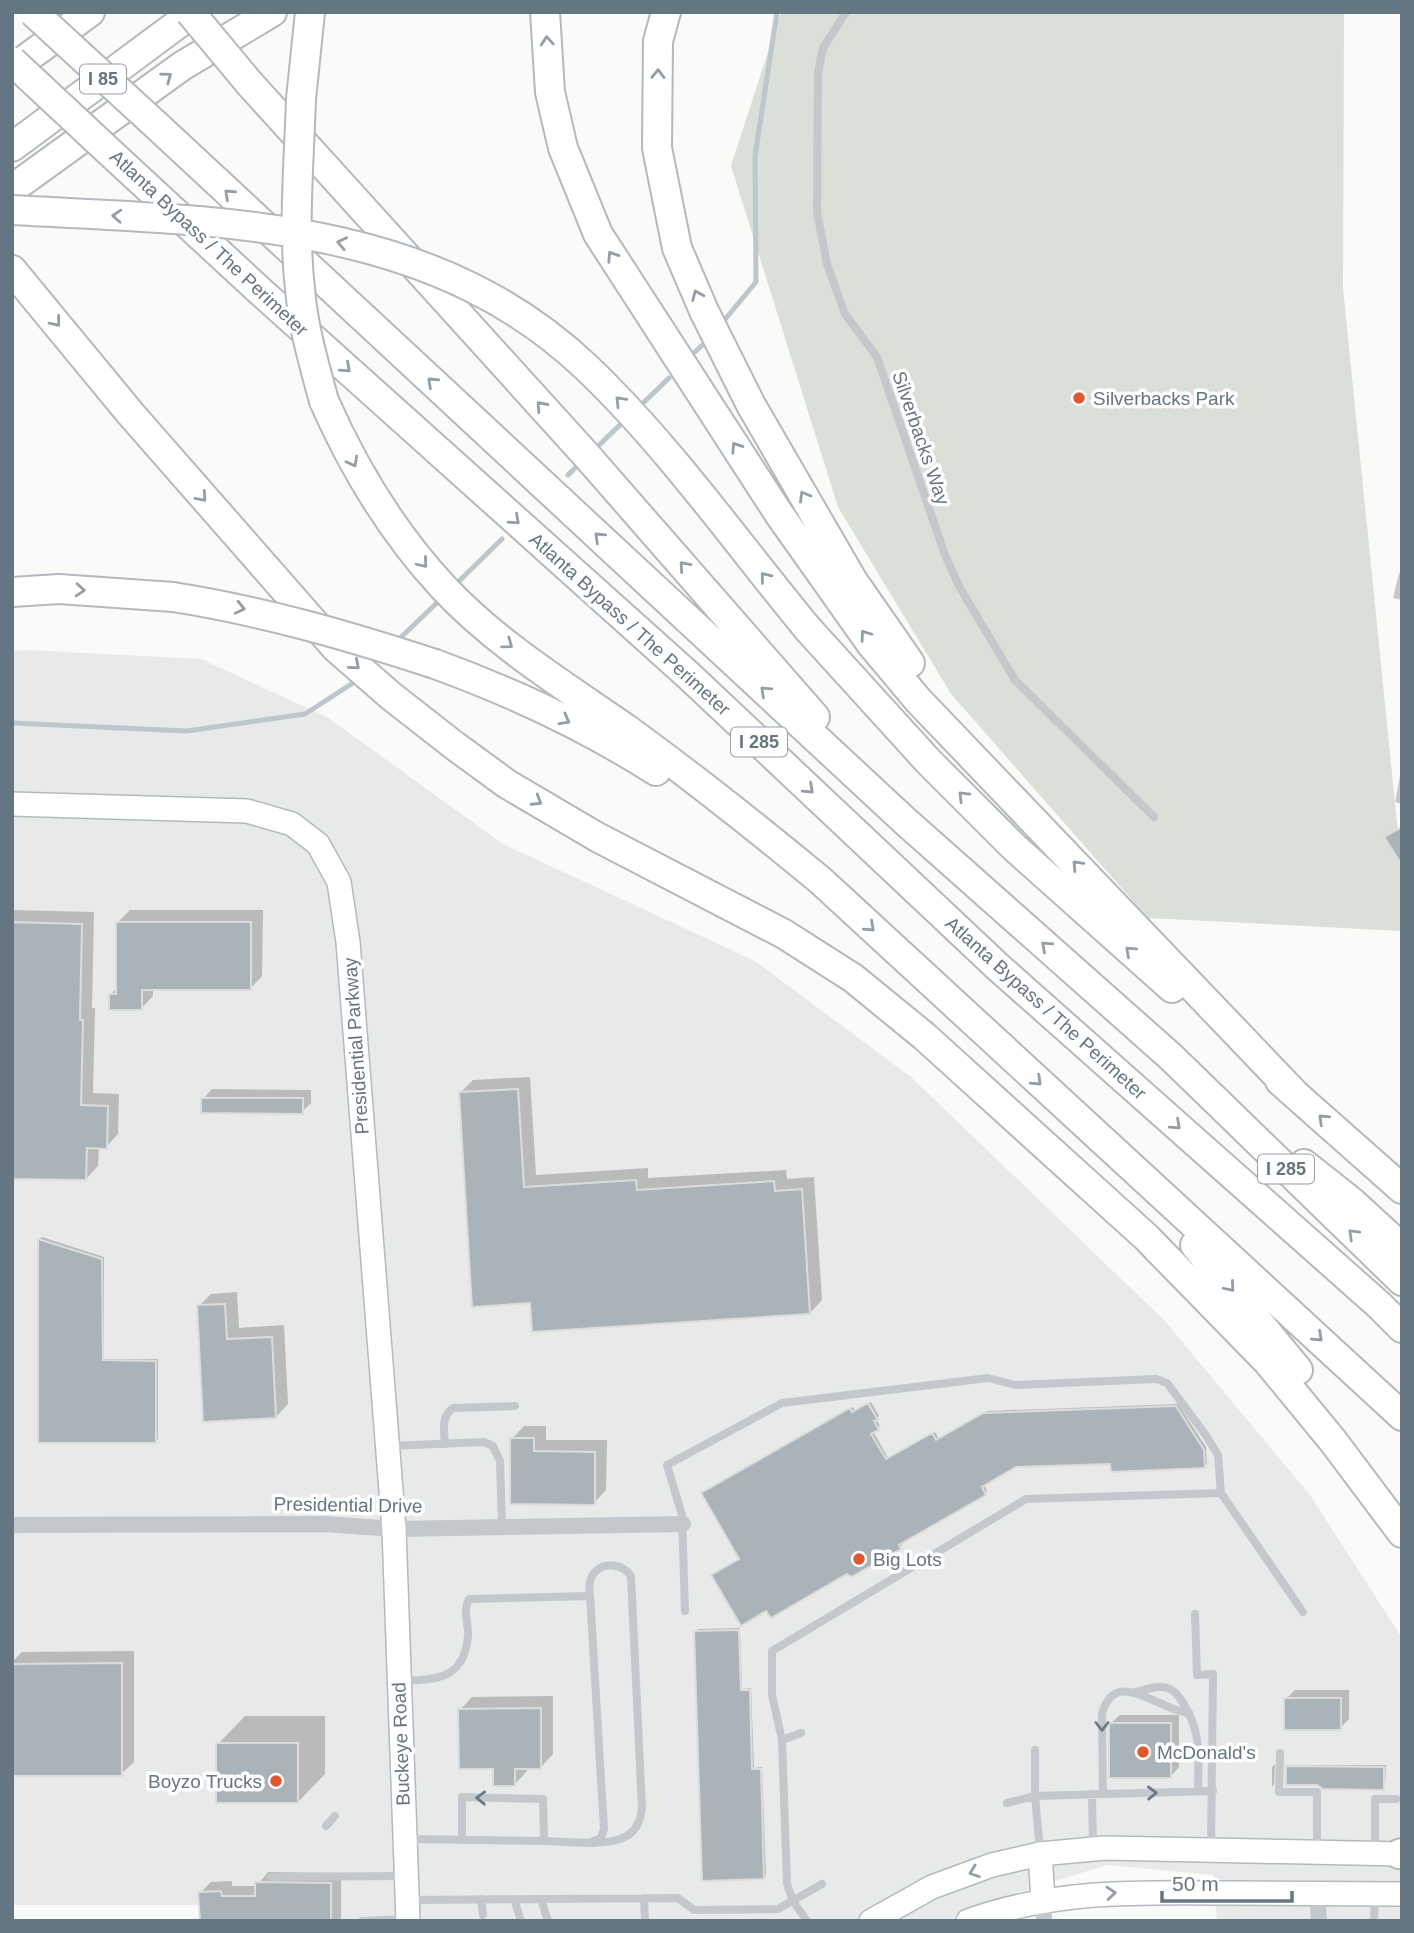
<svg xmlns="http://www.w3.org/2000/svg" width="1414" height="1933" viewBox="0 0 1414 1933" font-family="Helvetica,sans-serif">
  <rect width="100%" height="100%" fill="#fafaf8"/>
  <path fill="#e8e9e9" d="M26 650 201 659 327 717 503 844 755 961 911 1077 1164 1320 1310 1495 1402 1638V1921H1217L1213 1875 1107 1865 981 1904 952 1921H222L220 1905H12V651Z"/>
  <path fill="#dadfd7" d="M781 12H1344L1343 288 1402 873V931L1148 918 951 694 838 507 731 166Z"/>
  <path fill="#0003" d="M1402 171V206H1400V173Z
    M1402 571V600L1393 598 1399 573Z
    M1402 765V804L1395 802Z
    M12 910 94 912 92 1008H95L93 1093 119 1094 118 1134 106 1147H99L98 1166 86 1179 12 1177Z
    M130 910H263L262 976 250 989H153V996L141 1009 110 995 117 988 118 922Z
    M530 1077 536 1175 648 1168V1178L786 1170 787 1179 814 1177 822 1300 810 1313 532 1301 460 1093 473 1080Z
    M212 1089 311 1090V1103L302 1112 203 1099Z
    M42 1237 104 1257V1359H158V1439L155 1442 40 1441V1239Z
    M237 1292 239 1328 284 1325 288 1404 276 1417 199 1306 211 1294Z
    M871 1402 879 1416 876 1419 880 1426 873 1431 888 1458 935 1432 939 1439 987 1411 1178 1404 1206 1447 1207 1464 1204 1467 1112 1462 1016 1466 984 1484 987 1491 985 1493 900 1542 902 1545 900 1547 848 1572 741 1558 705 1491 853 1407 855 1411Z
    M524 1426H546V1440H607L606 1490 594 1503 512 1439Z
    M740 1628 742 1689 751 1688 754 1768 762 1767 766 1875 764 1877 695 1632 698 1629Z
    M134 1651V1762L121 1774 12 1775V1662L22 1652Z
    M1295 1690H1349V1719L1340 1728 1286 1699Z
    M553 1696V1754L541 1767H527V1771L515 1784 495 1767 460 1710 472 1697Z
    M1120 1715H1179V1767L1170 1777 1110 1724Z
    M245 1716H325V1774L298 1802 218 1744Z
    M1275 1764 1274 1784 1272 1787V1767Z
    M1290 1765H1386L1385 1785 1383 1788 1318 1784 1288 1767Z
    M268 1872 341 1873V1921H202L200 1893 211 1882 232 1881V1886H257Z"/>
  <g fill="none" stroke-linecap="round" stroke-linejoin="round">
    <path stroke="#bbc7cb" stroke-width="5" d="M722 323 756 282 755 156 777 12
      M695 352 710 338
      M639 407 669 378
      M593 451 626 419
      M568 475 581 462
      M454 586 502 539
      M396 642 442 598
      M12 723 187 731 305 714 356 681"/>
  </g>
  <path fill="#aab3b9" stroke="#dcdcda" stroke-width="2" d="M1402 827V865L1384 837Z
    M12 922 82 924 80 1020H83L81 1105 108 1106 107 1149 87 1148 86 1180 12 1179Z
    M116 922H251V990H142V1010H109V994H116Z
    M518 1089 524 1187 636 1180 637 1190 774 1181 775 1191 802 1189 810 1314 532 1332 530 1303 472 1307 459 1092Z
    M201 1098H303V1114L201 1113Z
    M38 1239 102 1259 103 1360 156 1361V1443H38Z
    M225 1304 227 1339 272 1337 276 1418 203 1422 197 1305Z
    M868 1403 878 1420 874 1421 879 1430 871 1434 886 1459 932 1433 936 1440 983 1413 1176 1406 1204 1450 1205 1468 1111 1472 1110 1464 1016 1467 982 1487 986 1495 899 1545 901 1549 851 1577 847 1574 771 1618 766 1611 741 1626 711 1575 739 1559 701 1493 850 1408 852 1412Z
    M510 1438H534V1451L595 1452V1505L510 1504Z
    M739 1630 741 1690H750L752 1769H761L764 1879 702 1881 694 1631Z
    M122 1663V1776H12V1664Z
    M1284 1698H1341V1730H1284Z
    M541 1708V1769H515V1786H493V1769H459L458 1709Z
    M1109 1723H1171V1778H1109Z
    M216 1743H298V1803H216Z
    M1286 1766 1384 1767V1790L1323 1789 1317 1785H1286Z
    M255 1882 331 1883V1921H200L198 1892 221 1891 222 1896H255Z"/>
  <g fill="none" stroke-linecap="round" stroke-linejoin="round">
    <g stroke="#b3babf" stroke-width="26">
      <path id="secondary" d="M12 804 247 811 292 824 318 844 339 882 348 942 394 1529 408 1921
        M1040 1854 1043 1899
        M871 1921 932 1887 992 1865 1040 1854 1105 1848 1402 1854
        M968 1921C1054 1890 1136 1892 1226 1893 1285 1893 1343 1894 1402 1894"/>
    </g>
    <g stroke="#b4b9bd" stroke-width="32">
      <path id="highway" d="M545 12 550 92 563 148 598 234 779 514 871 644 918 700 1293 1092
        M666 12 658 41 657 148 677 248 704 311 751 405 853 581 910 663
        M12 69 90 12
        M250 84 587 456 815 717
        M301 99 310 12
        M156 125 905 821 1171 1057 1402 1281
        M12 147 194 12
        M115 157 260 291 688 675 998 967 1379 1305 1402 1328
        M12 189 182 66 272 12
        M12 270 130 413 336 648 391 696 455 746 507 784 597 837 784 934 853 978 924 1036 1146 1237 1268 1362 1333 1441 1402 1533
        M324 401C354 469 392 532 443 587 496 644 565 686 628 730 694 778 757 828 820 880L1402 1416
        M12 592 59 589 173 597
        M808 629 928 761 1015 848 1172 988
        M435 664C512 692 587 727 656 771
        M1280 1081 1402 1189
        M1304 1164 1352 1202 1402 1248
        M1195 1245 1298 1370
        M1399 1854 1402 1853"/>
    </g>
    <path stroke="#c3c8cc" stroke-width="8" d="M846 12 823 48 818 73 817 212 827 264 845 314 877 357 945 555 960 588 1015 680 1154 817
      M445 1444C444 1429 441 1417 453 1408L515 1406
      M391 1446 484 1442 493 1446 500 1461 502 1527
      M590 1596C589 1589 589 1579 594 1573 605 1561 623 1564 631 1576L642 1808C639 1838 619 1842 593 1843
      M685 1611 682 1515 667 1465 782 1403 988 1378 1015 1385 1156 1379 1167 1383 1205 1434 1218 1455 1221 1493 1303 1612
      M1195 1614 1197 1675 1213 1674 1211 1847
      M401 1681C437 1679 464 1680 468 1636 469 1623 462 1612 469 1599L590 1596 604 1829 601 1838 589 1843 544 1841
      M1136 1692C1167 1682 1174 1685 1188 1712 1202 1738 1198 1763 1198 1792
      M782 1740 801 1733
      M1035 1750V1796L1040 1851
      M1280 1753 1279 1792H1317V1849
      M1092 1794 1093 1847
      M1103 1794 1102 1714C1115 1665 1159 1711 1189 1713
      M1007 1803 1035 1796 1213 1791
      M326 1826 335 1816
      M407 1839 544 1841 543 1799 462 1797V1840
      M1375 1850V1799H1396
      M271 1877 404 1876
      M644 1898 645 1921
      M481 1899 483 1915
      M514 1899 521 1921
      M541 1899 548 1921
      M409 1900 678 1898 694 1910 778 1909 822 1884
      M362 1921 405 1919
      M807 1921 793 1901 787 1884 782 1740 772 1695V1651L1026 1499 1221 1493
      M1374 1921 1375 1897"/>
    <path stroke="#c3c8cc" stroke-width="16" d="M12 1525 324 1524 394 1529 683 1524
      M1317 1894 1319 1921
      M1043 1899 1044 1921"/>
    <use href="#secondary" stroke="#fff" stroke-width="23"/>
    <use href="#highway" stroke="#fff" stroke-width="28"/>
    <g stroke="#b4b9bd" stroke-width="32" stroke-linecap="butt">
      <path id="highway-bridge" d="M33 12 156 125
        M190 12 250 84
        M12 61 115 157
        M301 99C299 162 293 226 300 289 303 327 314 364 324 401
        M12 210C213 221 429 218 586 367 668 445 736 542 808 629
        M173 597C263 611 349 636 435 664"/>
    </g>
    <use href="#highway-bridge" stroke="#fff" stroke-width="28"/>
  </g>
  <defs><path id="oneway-chevron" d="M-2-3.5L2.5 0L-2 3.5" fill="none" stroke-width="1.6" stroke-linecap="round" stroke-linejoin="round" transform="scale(1.75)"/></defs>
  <g stroke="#939fa8">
    <use href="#oneway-chevron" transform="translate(547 41) rotate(-94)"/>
    <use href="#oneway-chevron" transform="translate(658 74) rotate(-89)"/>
    <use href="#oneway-chevron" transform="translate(167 77) rotate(-36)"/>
    <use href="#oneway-chevron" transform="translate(229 194) rotate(-137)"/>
    <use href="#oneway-chevron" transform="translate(117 216) rotate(-177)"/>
    <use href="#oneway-chevron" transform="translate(342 243) rotate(-168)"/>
    <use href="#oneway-chevron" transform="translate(612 256) rotate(-123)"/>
    <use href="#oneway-chevron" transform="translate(697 295) rotate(-113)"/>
    <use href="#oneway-chevron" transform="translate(56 322) rotate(51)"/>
    <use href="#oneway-chevron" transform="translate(346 368) rotate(42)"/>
    <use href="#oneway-chevron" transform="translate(432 382) rotate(-137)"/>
    <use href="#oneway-chevron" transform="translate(620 401) rotate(-134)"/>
    <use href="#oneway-chevron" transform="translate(541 406) rotate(-132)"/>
    <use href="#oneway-chevron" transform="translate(736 447) rotate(-123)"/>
    <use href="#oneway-chevron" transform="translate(353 462) rotate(62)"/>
    <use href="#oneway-chevron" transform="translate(804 496) rotate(-120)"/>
    <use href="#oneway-chevron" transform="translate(202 497) rotate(49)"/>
    <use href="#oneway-chevron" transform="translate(515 520) rotate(42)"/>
    <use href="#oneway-chevron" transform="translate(599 537) rotate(-137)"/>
    <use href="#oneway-chevron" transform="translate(423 563) rotate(50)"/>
    <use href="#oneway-chevron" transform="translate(684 566) rotate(-131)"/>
    <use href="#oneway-chevron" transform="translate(765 577) rotate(-129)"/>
    <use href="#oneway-chevron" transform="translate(80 590) rotate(4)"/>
    <use href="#oneway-chevron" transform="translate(240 608) rotate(13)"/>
    <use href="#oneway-chevron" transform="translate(865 635) rotate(-126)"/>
    <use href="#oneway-chevron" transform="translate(508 644) rotate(36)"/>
    <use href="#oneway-chevron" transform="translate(355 665) rotate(41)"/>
    <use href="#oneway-chevron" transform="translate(765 691) rotate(-137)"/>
    <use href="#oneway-chevron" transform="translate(565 720) rotate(29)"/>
    <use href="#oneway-chevron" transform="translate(809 789) rotate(43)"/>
    <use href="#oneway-chevron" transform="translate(963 796) rotate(-135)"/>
    <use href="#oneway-chevron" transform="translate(537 801) rotate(31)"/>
    <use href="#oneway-chevron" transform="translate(1077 865) rotate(-133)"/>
    <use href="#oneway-chevron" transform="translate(870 927) rotate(43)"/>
    <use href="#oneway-chevron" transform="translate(1046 946) rotate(-138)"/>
    <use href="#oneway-chevron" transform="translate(1130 951) rotate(-138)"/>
    <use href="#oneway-chevron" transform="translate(1037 1081) rotate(43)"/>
    <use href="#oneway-chevron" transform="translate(1323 1119) rotate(-137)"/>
    <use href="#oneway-chevron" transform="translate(1176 1125) rotate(42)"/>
    <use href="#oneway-chevron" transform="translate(1353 1234) rotate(-136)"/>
    <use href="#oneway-chevron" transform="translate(1230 1287) rotate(50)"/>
    <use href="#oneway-chevron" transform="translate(1318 1337) rotate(43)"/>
    <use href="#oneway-chevron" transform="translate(974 1872) rotate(160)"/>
    <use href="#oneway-chevron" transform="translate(1111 1893) rotate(-5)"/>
  </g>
  <g stroke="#6a7a87">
    <use href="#oneway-chevron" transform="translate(1102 1726) rotate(90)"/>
    <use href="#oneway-chevron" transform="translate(1152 1793) rotate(-1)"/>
    <use href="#oneway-chevron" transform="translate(481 1798) rotate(-179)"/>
  </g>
  <g fill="#e4572e" stroke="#fff" stroke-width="2.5">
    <circle cx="1079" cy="398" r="7"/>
    <circle cx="859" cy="1559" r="7"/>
    <circle cx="1143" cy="1752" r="7"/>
    <circle cx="276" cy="1781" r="7"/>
  </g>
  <g text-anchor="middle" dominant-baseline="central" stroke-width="7" stroke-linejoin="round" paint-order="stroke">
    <g fill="#fff" stroke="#939fa8" stroke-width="2">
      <rect x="80" y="64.5" width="46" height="29" rx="5"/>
      <rect x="731" y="727.5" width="56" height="29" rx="5"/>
      <rect x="1258" y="1154.5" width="56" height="29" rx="5"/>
    </g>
    <g font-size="18" font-weight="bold" fill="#657683">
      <text x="103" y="79">I 85</text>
      <text x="759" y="742">I 285</text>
      <text x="1286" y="1169">I 285</text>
    </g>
    <g font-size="19" fill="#657683" stroke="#fff">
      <text transform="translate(209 243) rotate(43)">Atlanta Bypass / The Perimeter</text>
      <text transform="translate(921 438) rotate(71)">Silverbacks Way</text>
      <text transform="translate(630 624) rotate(42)">Atlanta Bypass / The Perimeter</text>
      <text transform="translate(1046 1008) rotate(42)">Atlanta Bypass / The Perimeter</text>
      <text transform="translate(356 1046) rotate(-94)">Presidential Parkway</text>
      <text transform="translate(348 1505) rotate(1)">Presidential Drive</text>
      <text transform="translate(401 1744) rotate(-92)">Buckeye Road</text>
    </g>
    <g font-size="19" fill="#657683" stroke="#fff" text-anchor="start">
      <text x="1093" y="398">Silverbacks Park</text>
      <text x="873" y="1559">Big Lots</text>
      <text x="1157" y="1752">McDonald's</text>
      <text x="262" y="1781" text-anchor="end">Boyzo Trucks</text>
    </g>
  </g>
  <rect width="1414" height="1933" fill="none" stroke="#657683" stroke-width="28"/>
  <path d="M1162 1891v10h130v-10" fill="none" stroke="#657683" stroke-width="3.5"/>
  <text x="1172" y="1891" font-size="21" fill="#657683" stroke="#ffffff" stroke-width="5" paint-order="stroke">50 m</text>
</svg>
